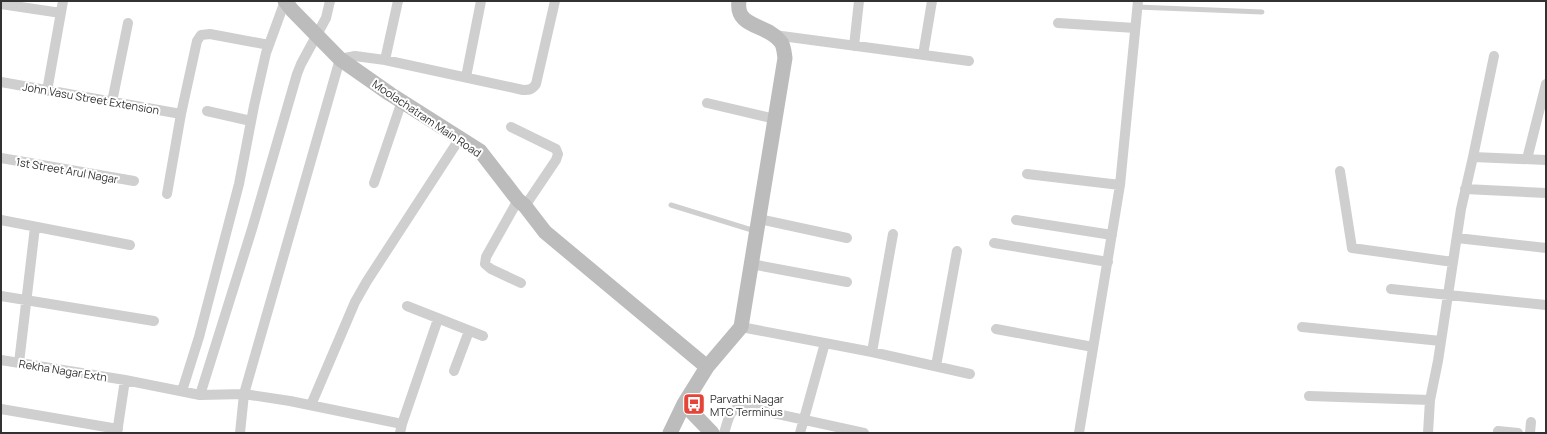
<svg xmlns="http://www.w3.org/2000/svg" width="1547" height="434" viewBox="0 0 1547 434" font-family="Manrope,sans-serif">
  <rect width="100%" height="100%" fill="#fff"/>
  <g fill="none" stroke-linecap="round" stroke-linejoin="round">
    <path stroke="#cfcfcf" stroke-width="5" d="M1137 7 1262 12
      M671 205 755 231"/>
    <path stroke="#cfcfcf" stroke-width="10" d="M1 4 61 13
      M1058 23 1135 28
      M774 35 969 61
      M854 46 859 1
      M923 55 932 1
      M385 60 398 1
      M466 77 481 1
      M1 82 181 114
      M47 91 63 1
      M112 102 128 23
      M707 103 775 119
      M207 111 251 121
      M511 127 556 149 558 154 556 160 525 206
      M1473 157 1546 160
      M1 158 134 181
      M1527 159 1546 84
      M1340 171 1352 248 1453 262
      M1027 174 1120 185
      M374 183 402 101
      M1465 189 1546 193
      M167 194 181 114 197 41 201 35 210 34 269 45
      M518 200 486 257 485 264 491 269 521 283
      M759 219 847 238
      M1 220 130 245
      M1016 220 1112 235
      M1457 238 1546 248
      M994 243 1108 262
      M751 264 847 282
      M1391 289 1546 305
      M1 296 154 321
      M407 306 483 336
      M741 327 872 352 970 374
      M1302 327 1441 341
      M996 329 1093 347
      M872 352 893 234
      M1 360 125 380 200 395 244 394 290 401 402 424
      M19 363 35 227
      M936 366 957 251
      M454 371 469 331
      M182 391 199 337 239 184 254 106 266 53 285 1
      M200 395 252 229 297 74 301 64 326 18 330 1
      M1309 396 1430 400
      M311 405 355 302 367 281 460 138
      M1 409 118 429
      M1498 431 1518 433
      M117 433 125 380
      M240 433 244 394 340 59 355 56 385 60 523 90C529 90 532 90 536 84L555 1
      M400 433 402 424 438 319
      M724 433C729 419 728 407 746 407L864 433
      M800 433 825 343
      M1079 433 1120 185 1138 1
      M1428 433 1430 400 1438 361 1461 209 1473 157 1494 56
      M1530 433 1531 422"/>
    <path stroke="#bcbcbc" stroke-width="15" d="M285 1 292 10 340 59 390 94 480 151 518 200 525 206 545 232 707 367
      M684 404 712 433
      M670 433 684 404 707 367 741 327 785 58C784 52 784 45 780 41 767 24 735 28 739 1"/>
  </g>
  <defs>
    <g id="bus-square" transform="scale(1.15)"><rect x="-9" y="-9" width="18" height="18" rx="4" fill="#e54438" stroke="#fff"/><path d="M-5-6H5V4H4V6H2V4H-2V6H-4V4H-5ZM-3.5-4V0h7V-4ZM-3.5 1.2v1.5H-2V1.2ZM2 1.2v1.5H3.5V1.2Z" fill="#fff"/></g>
  </defs>
  <g fill-rule="evenodd">
    <use href="#bus-square" x="694" y="404"/>
  </g>
  <g text-anchor="middle" dominant-baseline="central" stroke-width="4" stroke-linejoin="round" paint-order="stroke">
    <g font-size="11" fill="#323232" stroke="#fff">
      <text transform="translate(91 98) rotate(10)">John Vasu Street Extension</text>
      <text transform="translate(427 118) rotate(34)">Moolachatram Main Road</text>
      <text transform="translate(67 170) rotate(10)">1st Street Arul Nagar</text>
      <text transform="translate(63 370) rotate(9)">Rekha Nagar Extn</text>
    </g>
    <g font-size="11" fill="#323232" stroke="#fff" text-anchor="start">
      <text x="710" y="398">Parvathi Nagar<tspan x="710" dy="13">MTC Terminus</tspan></text>
    </g>
  </g>
  <rect width="1547" height="434" fill="none" stroke="#323232" stroke-width="4"/>
</svg>
